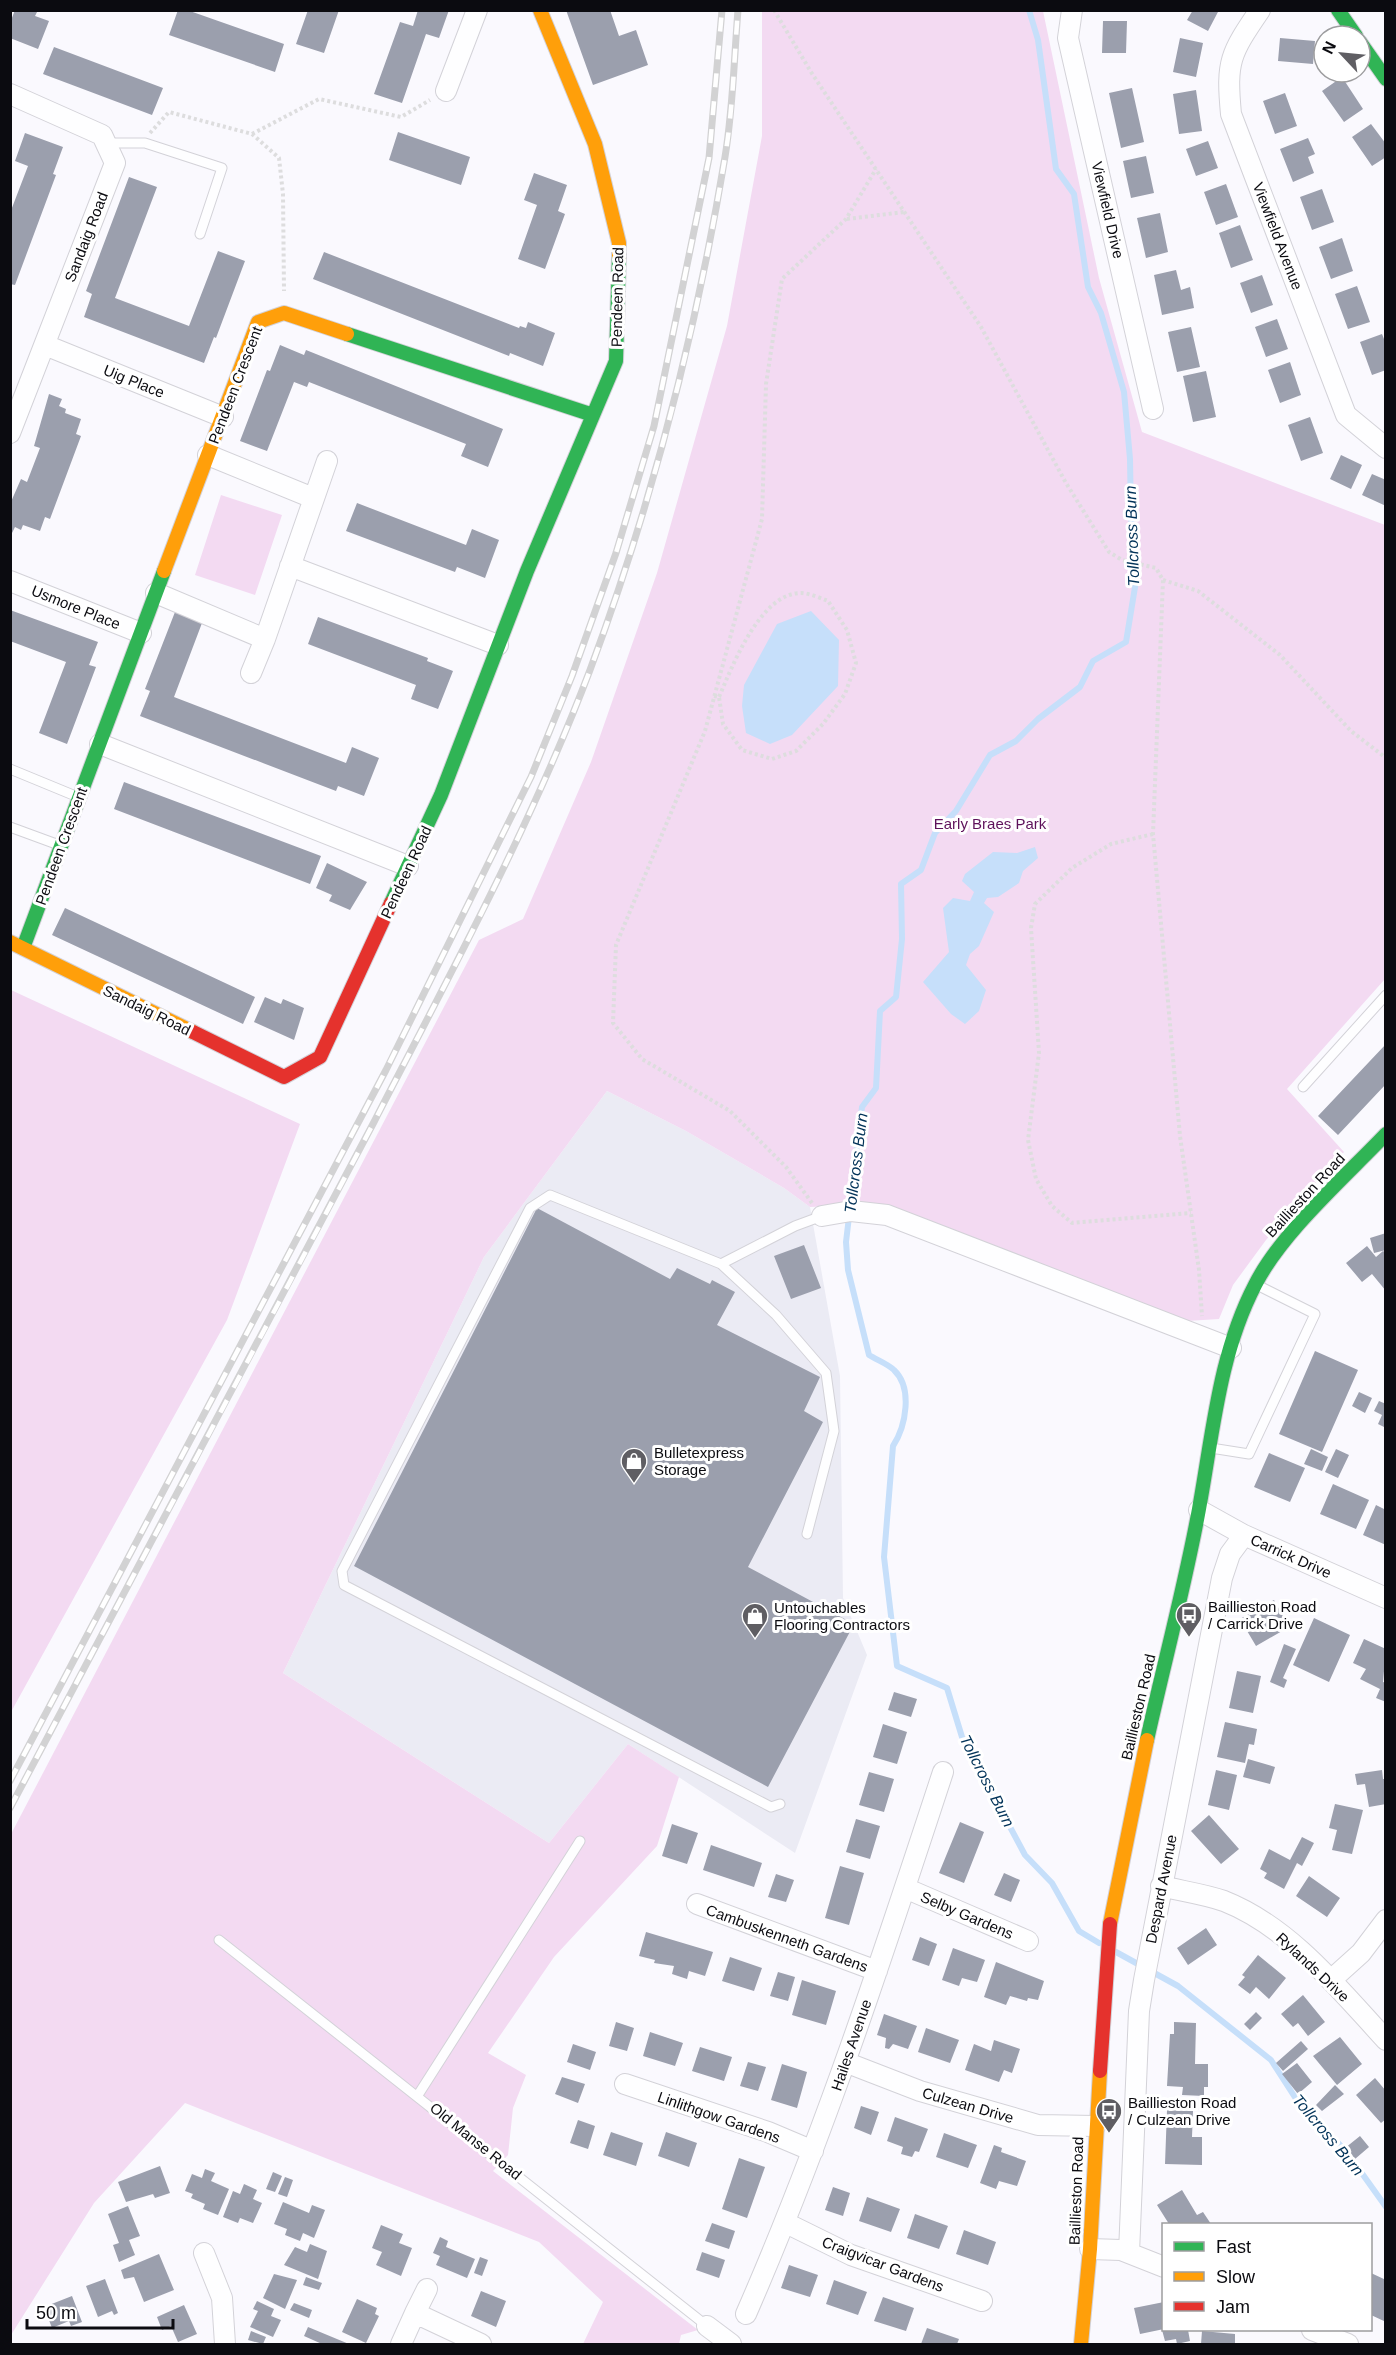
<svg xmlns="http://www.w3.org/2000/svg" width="1396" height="2355" viewBox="0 0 1396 2355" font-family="Arial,sans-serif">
  <rect width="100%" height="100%" fill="#faf9fe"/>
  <path fill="#ebebf4" d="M607 1091 686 1131 784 1188 810 1207 840 1376 843 1598 867 1655 795 1853 628 1744 549 1843 283 1673 484 1257Z"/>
  <path fill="#f3daf2" d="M762 11H1043L1099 278 1142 432 1385 525V979L1287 1089 1344 1152 1266 1240 1233 1285 1219 1319 1187 1321 1025 1262 883 1204 810 1207 784 1188 686 1131 607 1091 484 1257 283 1673 549 1843 628 1744 679 1777 657 1846 554 1957 488 2053 526 2075 513 2108 508 2155 493 2171 698 2330 681 2335 679 2344H583L603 2302 539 2242 185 2103 94 2203 11 2335 10 1836 479 940 523 919 591 762 657 573 727 326 762 136Z
    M221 495 282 515 255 595 195 575Z
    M11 990 300 1124 227 1320 11 1712Z"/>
  <path fill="#c6dffa" d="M811 611 839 640 838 686 792 735 770 744 746 733 742 706 744 685 777 624Z
    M1035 847 1038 858 1023 871 1019 883 998 897 987 898 984 903 994 912 979 946 970 954 966 965 986 990 979 1011 965 1024 951 1014 923 982 949 952 943 908 953 898 970 901 974 892 962 881 965 874 993 852 1017 853Z"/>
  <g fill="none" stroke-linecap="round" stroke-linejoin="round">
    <path stroke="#c6dffa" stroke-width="6" d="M1029 10 1038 40 1056 169 1074 194 1088 287 1101 313 1124 392 1130 459 1131 516 1136 581 1126 642 1093 661 1080 687 1038 719 1016 741 990 755 956 811 935 833 921 870 901 884 902 939 896 997 880 1011 876 1088 862 1107 846 1242 848 1270 869 1355C877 1360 888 1364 894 1370 913 1388 906 1426 893 1446L884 1557 897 1666 947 1688 962 1737 1025 1855 1052 1883 1079 1931 1099 1943
      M1116 1952 1178 1986 1271 2060 1298 2102 1346 2151 1386 2207"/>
  </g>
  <path fill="#9b9fad" d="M15 10H38L35 16 49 21 38 49 10 38V23Z
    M178 10H187L284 44 275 72 169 35Z
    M308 10H339L324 53 296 44Z
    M418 10H449L439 38 426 34 402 103 374 94 400 22 413 26Z
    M566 10H610L619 36 636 30 648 65 593 85Z
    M1193 10H1219L1208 31 1187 20Z
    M1103 21H1127L1126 53H1102Z
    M1180 38 1203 43 1196 77 1173 72Z
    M1280 38 1315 41 1313 64 1278 61Z
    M54 47 163 88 152 115 43 74Z
    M1342 77 1363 109 1344 122 1322 91Z
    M1132 88 1144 142 1121 148 1109 93Z
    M1196 90 1202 131 1179 134 1173 94Z
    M1285 93 1297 126 1275 134 1263 101Z
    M1371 124 1386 144V157L1372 166 1352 137Z
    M398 132 470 157 461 185 389 160Z
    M25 133 63 147 53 174 56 175 15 285 10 284V213L28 166 15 161Z
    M1308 138 1315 154 1308 157 1314 173 1293 182 1280 149Z
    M1208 141 1218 168 1196 176 1186 149Z
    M1146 156 1154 193 1131 198 1123 161Z
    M534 173 567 185 558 211 565 214 545 269 518 259 537 205 524 200Z
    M129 177 157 187 115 298 189 326 218 251 245 261 216 338 214 337 204 363 84 317 92 294 86 291Z
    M1226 184 1238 217 1216 225 1204 192Z
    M1322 189 1334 222 1312 230 1300 197Z
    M1160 213 1168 252 1146 258 1137 218Z
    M1240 225 1253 260 1231 268 1219 233Z
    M1342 238 1353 271 1331 279 1319 247Z
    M324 252 519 328 520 326 526 328 528 322 555 333 543 366 510 353 509 356 313 279Z
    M1176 270 1181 290 1190 287 1194 308 1162 315 1154 275Z
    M1262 275 1273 305 1251 313 1240 283Z
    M1357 286 1370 322 1348 329 1335 294Z
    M1277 319 1288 349 1266 357 1255 327Z
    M1191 327 1200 367 1177 372 1168 332Z
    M1382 334 1386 344V370L1372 375 1360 342Z
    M280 345 304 355 306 350 503 429 488 467 461 456 466 444 309 382 307 387 294 382 267 451 240 441 267 370 270 371Z
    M1290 362 1301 395 1280 403 1268 370Z
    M1206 371 1216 417 1193 422 1183 376Z
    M49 394 62 399 59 406 66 409 65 413 81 419 76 434 81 436 50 519 45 517 40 531 23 525 21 530 15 527 10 537V504L21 479 27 482 40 448 34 446Z
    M1310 417 1323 453 1301 461 1288 425Z
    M1341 455 1362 465 1351 489 1330 479Z
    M1372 474 1386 480V506L1362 495Z
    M357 503 466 545 472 529 499 540 485 578 457 567 455 572 346 531Z
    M10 610 98 642 89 665 96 667 67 744 39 733 66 662 10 641Z
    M175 612 202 623 174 697 346 763 352 747 379 758 364 796 338 786 336 791 140 716 150 691 145 689Z
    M318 617 428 658 427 661 453 671 438 709 411 699 416 685 308 644Z
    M124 782 321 856 310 884 114 809Z
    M327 863 367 882 350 910 329 901 332 895 316 888Z
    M65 908 255 997 243 1024 52 935Z
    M265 997 281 1004 283 999 304 1008 294 1040 254 1022Z
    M1386 1044V1084L1338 1135 1318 1116Z
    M537 1208 670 1279 677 1268 710 1284 712 1280 735 1292 717 1325 820 1377 804 1411 823 1422 748 1567 854 1624 768 1787 354 1566Z
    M1386 1233V1250L1374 1253 1370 1238Z
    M804 1245 821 1288 791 1299 774 1256Z
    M1367 1246 1376 1257 1383 1251 1386 1253V1291L1372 1274 1362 1282 1346 1263Z
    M1315 1351 1358 1370 1322 1452 1279 1434Z
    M1359 1392 1372 1398 1365 1413 1352 1406Z
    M1379 1401 1386 1404V1428L1378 1424 1382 1415 1374 1411Z
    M1311 1449 1328 1457 1322 1471 1304 1464Z
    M1336 1449 1349 1455 1338 1478 1325 1472Z
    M1269 1453 1305 1468 1290 1502 1254 1487Z
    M1333 1484 1369 1500 1356 1529 1320 1514Z
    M1376 1505 1386 1510V1545L1363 1535Z
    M1274 1600 1289 1627 1256 1646 1240 1619Z
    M1314 1618 1350 1635 1329 1682 1293 1665Z
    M1364 1639 1386 1649 1383 1682 1386 1683V1702L1376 1698 1380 1689 1360 1679 1366 1669 1353 1663Z
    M1284 1644 1296 1649 1283 1678 1287 1680 1284 1688 1270 1682Z
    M1237 1671 1261 1676 1253 1713 1229 1708Z
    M894 1692 917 1699 911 1717 888 1710Z
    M1225 1722 1257 1729 1254 1745 1249 1744 1245 1763 1217 1757Z
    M883 1724 907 1732 897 1764 873 1757Z
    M1248 1759 1275 1767 1270 1784 1243 1777Z
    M1216 1770 1237 1775 1229 1810 1208 1805Z
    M1382 1770 1383 1779H1386V1804L1369 1807 1365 1784 1357 1785 1355 1774Z
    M869 1772 894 1779 884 1812 859 1805Z
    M1335 1804 1363 1810 1352 1854 1332 1850 1337 1830 1329 1828Z
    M1209 1815 1239 1849 1221 1864 1191 1831Z
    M856 1819 880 1826 870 1859 846 1852Z
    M960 1822 984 1832 964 1883 939 1873Z
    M672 1824 698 1833 687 1864 662 1856Z
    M1302 1837 1314 1843 1302 1866 1297 1863 1284 1889 1264 1878 1267 1873 1260 1869 1269 1849 1290 1860Z
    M711 1845 762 1863 754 1887 703 1870Z
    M840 1866 864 1873 849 1925 825 1918Z
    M1004 1873 1020 1880 1011 1902 994 1895Z
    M776 1874 794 1880 786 1902 768 1897Z
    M1309 1876 1340 1898 1327 1917 1296 1896Z
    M1206 1928 1217 1945 1188 1965 1177 1948Z
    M646 1932 713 1952 705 1976 689 1971 687 1979 672 1974 674 1966 654 1963 655 1960 639 1956Z
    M920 1937 937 1944 929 1966 912 1960Z
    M953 1948 985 1960 977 1982 962 1978 959 1986 942 1980Z
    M1258 1955 1286 1978 1269 1999 1256 1987 1250 1994 1238 1985 1245 1977 1242 1975Z
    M730 1957 762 1968 754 1991 722 1981Z
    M996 1962 1044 1981 1038 2000 1028 1998 1027 2001 1010 1996 1006 2005 984 1997Z
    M778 1972 795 1977 788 2001 770 1996Z
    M802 1980 836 1991 826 2025 792 2015Z
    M1303 1995 1325 2022 1308 2036 1298 2023 1293 2027 1281 2014Z
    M1256 2012 1262 2018 1250 2030 1244 2024Z
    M884 2014 917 2026 908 2049 893 2044 889 2049 885 2048 886 2038 877 2035Z
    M616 2022 634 2028 627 2051 609 2046Z
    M1174 2022 1196 2023 1195 2064H1208V2087H1204V2096L1182 2095 1183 2087 1167 2086 1170 2034H1174Z
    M926 2028 959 2040 950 2063 918 2052Z
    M650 2032 683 2043 675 2066 643 2056Z
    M1340 2037 1362 2064 1337 2085 1313 2056Z
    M994 2040 1020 2049 1012 2073 1004 2070 999 2082 965 2070 974 2044 991 2051Z
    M1301 2041 1308 2049 1283 2071 1276 2063Z
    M573 2044 596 2052 590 2070 567 2062Z
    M700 2047 732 2057 724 2081 692 2071Z
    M748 2062 766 2067 758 2091 740 2086Z
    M1297 2063 1312 2082 1298 2094 1282 2074Z
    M782 2064 807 2072 797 2108 771 2100Z
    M562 2077 585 2084 578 2103 555 2094Z
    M1375 2078 1386 2091V2119L1381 2123 1356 2095Z
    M1335 2085 1344 2094 1322 2111 1316 2105Z
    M861 2106 879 2112 871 2135 854 2128Z
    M1167 2110 1193 2111 1192 2137H1202V2165L1165 2164Z
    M895 2117 928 2129 919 2152 915 2151 912 2157 901 2154 903 2147 887 2141Z
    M578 2120 595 2126 588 2149 570 2143Z
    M611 2132 643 2143 636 2166 603 2155Z
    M666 2132 697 2143 689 2167 658 2156Z
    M944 2133 977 2145 968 2168 936 2157Z
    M1360 2136 1369 2147 1355 2159 1345 2148Z
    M994 2145 1002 2148 1001 2152 1026 2161 1017 2186 999 2181 996 2189 980 2183Z
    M739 2158 765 2167 747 2218 722 2209Z
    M160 2166 170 2193 155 2198 153 2194 126 2202 118 2182Z
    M205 2169 215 2173 211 2181 229 2189 218 2215 203 2209 205 2204 191 2198 193 2194 185 2191 192 2174 202 2178Z
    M273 2172 282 2176 275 2192 266 2189Z
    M285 2177 293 2180 287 2197 278 2194Z
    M244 2184 257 2190 253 2199 262 2203 253 2223 240 2218 238 2223 223 2217 233 2191 240 2194Z
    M833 2187 850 2193 843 2216 825 2210Z
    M1182 2190 1197 2215 1203 2212 1211 2224H1169L1157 2205Z
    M867 2197 900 2209 891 2232 859 2221Z
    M283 2202 309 2213 312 2205 325 2210 314 2238 303 2233 300 2241 285 2235 287 2229 274 2224Z
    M128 2206 140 2236 129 2240 135 2255 119 2262 113 2245 119 2243 108 2214Z
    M915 2214 948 2226 939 2249 907 2238Z
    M712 2223 735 2231 729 2249 705 2241Z
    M381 2225 403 2234 399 2243 412 2248 401 2276 376 2265 382 2252 372 2248Z
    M964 2230 996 2242 988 2265 956 2254Z
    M440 2237 448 2241 446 2247 475 2259 467 2278 436 2265 440 2256 433 2253Z
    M310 2244 327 2251 318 2279 284 2265 295 2247 307 2252Z
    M702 2252 725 2260 719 2278 696 2270Z
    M159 2254 174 2290 144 2302 134 2277 124 2279 121 2270Z
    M480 2257 488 2260 482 2276 474 2273Z
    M789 2265 818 2275 810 2297 781 2288Z
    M1371 2273 1386 2280V2322L1371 2315Z
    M274 2274 297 2280 285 2309 263 2298Z
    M306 2277 322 2283 319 2290 303 2285Z
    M105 2279 118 2313 114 2315 112 2311 98 2317 86 2286Z
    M834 2280 867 2292 858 2315 826 2304Z
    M481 2291 506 2301 496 2327 471 2316Z
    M72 2296 82 2322 71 2326 69 2321 52 2328 44 2307Z
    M883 2297 914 2308 906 2331 874 2321Z
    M357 2299 377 2308 375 2314 379 2316 366 2343 342 2332Z
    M257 2301 274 2309 271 2316 281 2320 273 2337 250 2327 258 2311 253 2309Z
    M1164 2302V2329L1140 2334 1134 2308Z
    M294 2303 312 2310 309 2318 290 2310Z
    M184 2305 197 2334 178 2342 171 2326 162 2330 157 2317Z
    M308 2327 349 2344H322L304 2336Z
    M927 2328 959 2339 957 2344H921Z
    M1162 2330H1188L1190 2341 1177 2344 1176 2339 1165 2341Z
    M251 2331 266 2337 263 2344 248 2340Z
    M1202 2331 1235 2334V2344H1201Z"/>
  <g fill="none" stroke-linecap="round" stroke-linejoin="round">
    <g stroke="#d3d2d8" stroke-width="11">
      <path id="lane" d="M106 143H145L222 168 200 234
        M10 769 78 797
        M10 827 59 845
        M1303 1087 1386 995
        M721 1264 776 1315 826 1373 834 1431 807 1534
        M1211 1448 1249 1454 1315 1314 1259 1286
        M780 1804 771 1807 344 1585 342 1571 530 1208 550 1195 721 1264 795 1226 822 1216
        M219 1940 707 2326
        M418 2095 580 1841"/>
    </g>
    <g stroke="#d3d2d8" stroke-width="22">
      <path id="street" d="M1072 10 1068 38 1153 409
        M1260 10C1230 54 1226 61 1231 114L1346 415 1386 448
        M446 91 477 10
        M10 94 102 135 115 163 10 433
        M45 345 223 417
        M208 455 313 498
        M290 566 498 645
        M10 581 141 633
        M156 593 265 639
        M251 673 265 639 327 461
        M100 744 408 866
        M822 1216 851 1211 887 1215 1231 1348
        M1199 1510 1244 1535 1386 1598
        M1161 1886C1181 1891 1204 1894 1224 1901 1290 1927 1339 1989 1386 2040
        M905 1888 1028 1941
        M697 1904 877 1971
        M1331 1980 1361 1953 1386 1920
        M845 2062 920 2091 1038 2125 1095 2126
        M625 2084 768 2132 813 2151
        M786 2223 851 2255 982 2301
        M1090 2249 1121 2250 1164 2267
        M204 2253 222 2298 225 2344
        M1129 2253 1139 2011 1144 1980 1222 1578 1230 1554 1244 1535
        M415 2313 427 2289
        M746 2314C823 2138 883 1955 943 1772
        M707 2326 731 2344
        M1312 2330 1348 2344
        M401 2344 415 2313 481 2344"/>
    </g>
    <g stroke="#d3d2d8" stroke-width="16">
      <path id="fast" d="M1338 10 1356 36
        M1360 42 1386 79
        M347 334 593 415
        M391 903 441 795 527 571 616 361 619 256
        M23 948 164 571
        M1147 1740C1164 1663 1185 1586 1199 1509 1213 1433 1219 1354 1255 1285 1281 1233 1345 1177 1386 1134"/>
    </g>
    <g stroke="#d3d2d8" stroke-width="16">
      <path id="slow" d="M540 10 595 144 619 243V256
        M164 571 258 322 284 313 347 334
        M10 942 193 1032
        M1110 1924 1147 1740
        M1081 2344 1090 2249 1100 2071"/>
    </g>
    <g stroke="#d3d2d8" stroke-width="16">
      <path id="jam" d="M193 1032 284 1077 320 1057 391 903
        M1100 2071 1110 1924"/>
    </g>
    <path stroke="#ddddde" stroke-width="4" stroke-dasharray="3 3" stroke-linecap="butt" d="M774 10 811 72 981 327 1066 483 1109 552 1122 560 1156 568 1163 580 1153 834 1180 1136 1199 1270 1202 1316
      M150 133 169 112 252 134 279 158 283 194 284 291
      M252 134 319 99 401 117 430 100
      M847 219 904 212
      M1163 580 1198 591 1280 655 1351 731 1386 758
      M714 696 719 697 723 724 742 750 772 759 796 751 823 724 845 694 856 663 847 630 828 601C820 598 809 593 801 593 760 593 732 667 719 697
      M1153 834 1111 844 1072 868 1035 904 1031 928 1039 1053 1028 1140 1036 1179 1052 1206 1072 1223 1191 1213
      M812 1203 786 1167 730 1111 642 1059 613 1023 616 945 705 731 762 519 766 384 782 279 846 219 876 169"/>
    <use href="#lane" stroke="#fefeff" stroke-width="9"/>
    <use href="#street" stroke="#fefeff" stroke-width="20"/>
    <use href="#fast" stroke="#30b455" stroke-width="14"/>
    <use href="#slow" stroke="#ff9f0a" stroke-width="14"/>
    <use href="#jam" stroke="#e5322d" stroke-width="14"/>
    <g stroke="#d2d2d3" stroke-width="7">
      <path id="rail" d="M10 1781 386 1070 531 777 572 676 616 553 654 426 709 158 722 10
        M10 1808C131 1579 254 1351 374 1122 450 974 531 826 590 670 652 504 696 332 725 157 733 109 734 59 738 10"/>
    </g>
    <use href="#rail" stroke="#fff" stroke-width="4.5" stroke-dasharray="14" stroke-linecap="butt"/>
  </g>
  <defs>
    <g id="shop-pin" transform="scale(1.35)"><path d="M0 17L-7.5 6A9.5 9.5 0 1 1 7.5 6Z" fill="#5f5e63" stroke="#fff"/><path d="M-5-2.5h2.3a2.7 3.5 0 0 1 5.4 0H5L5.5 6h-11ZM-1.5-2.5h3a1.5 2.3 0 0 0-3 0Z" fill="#fff"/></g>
    <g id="bus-pin" transform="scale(1.35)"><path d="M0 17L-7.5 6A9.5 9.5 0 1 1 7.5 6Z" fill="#5f5e63" stroke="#fff"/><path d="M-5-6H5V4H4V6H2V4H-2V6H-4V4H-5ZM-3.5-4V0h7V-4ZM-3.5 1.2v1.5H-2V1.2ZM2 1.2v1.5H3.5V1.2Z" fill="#fff"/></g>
  </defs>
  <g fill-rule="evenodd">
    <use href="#shop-pin" x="634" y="1461"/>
    <use href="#bus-pin" x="1189" y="1615"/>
    <use href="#shop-pin" x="755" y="1616"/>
    <use href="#bus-pin" x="1109" y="2111"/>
  </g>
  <g text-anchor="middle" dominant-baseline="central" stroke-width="6" stroke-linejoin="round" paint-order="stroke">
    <g font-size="15" fill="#0b0b10" stroke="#fff">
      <text transform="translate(1108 210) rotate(77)">Viewfield Drive</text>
      <text transform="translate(1278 236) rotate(69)">Viewfield Avenue</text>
      <text transform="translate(86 237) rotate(-69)">Sandaig Road</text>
      <text transform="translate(617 297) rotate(-89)">Pendeen Road</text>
      <text transform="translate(134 381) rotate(22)">Uig Place</text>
      <text transform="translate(235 385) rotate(-69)">Pendeen Crescent</text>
      <text transform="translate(76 607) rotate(22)">Usmore Place</text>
      <text transform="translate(61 846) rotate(-70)">Pendeen Crescent</text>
      <text transform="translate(406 872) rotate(-65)">Pendeen Road</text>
      <text transform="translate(147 1010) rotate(26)">Sandaig Road</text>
      <text transform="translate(1305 1195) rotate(-47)">Baillieston Road</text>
      <text transform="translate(1291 1556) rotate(24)">Carrick Drive</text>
      <text transform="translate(1138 1707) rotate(-77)">Baillieston Road</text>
      <text transform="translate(1161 1889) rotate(-79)">Despard Avenue</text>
      <text transform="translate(967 1915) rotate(23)">Selby Gardens</text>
      <text transform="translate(787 1938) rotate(20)">Cambuskenneth Gardens</text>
      <text transform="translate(1313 1967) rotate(43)">Rylands Drive</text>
      <text transform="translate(851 2045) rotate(-71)">Hailes Avenue</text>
      <text transform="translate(968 2105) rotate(16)">Culzean Drive</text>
      <text transform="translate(719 2117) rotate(19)">Linlithgow Gardens</text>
      <text transform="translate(476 2141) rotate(39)">Old Manse Road</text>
      <text transform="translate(1076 2191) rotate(-88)">Baillieston Road</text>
      <text transform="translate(883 2264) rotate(21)">Craigvicar Gardens</text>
    </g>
    <g font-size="15" fill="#5e125b" stroke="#fff">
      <text x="990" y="823">Early Braes Park</text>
    </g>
    <g font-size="15" fill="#0b0b10" stroke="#fff" text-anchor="start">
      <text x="654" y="1452">Bulletexpress<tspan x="654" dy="17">Storage</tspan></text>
      <text x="1208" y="1606">Baillieston Road<tspan x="1208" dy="17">/ Carrick Drive</tspan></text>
      <text x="774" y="1607">Untouchables<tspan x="774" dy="17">Flooring Contractors</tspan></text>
      <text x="1128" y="2102">Baillieston Road<tspan x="1128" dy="17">/ Culzean Drive</tspan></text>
    </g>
    <g font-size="16" font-style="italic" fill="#013258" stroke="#fff">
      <text transform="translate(1132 536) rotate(-92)">Tollcross Burn</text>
      <text transform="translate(856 1163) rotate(-83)">Tollcross Burn</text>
      <text transform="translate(987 1781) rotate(63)">Tollcross Burn</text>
      <text transform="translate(1328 2135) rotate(50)">Tollcross Burn</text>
    </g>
  </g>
  <rect width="1396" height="2355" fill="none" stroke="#0b0b10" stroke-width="24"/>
  <rect x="1162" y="2223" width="210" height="108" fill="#ffffff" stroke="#9d9d9f" stroke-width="1.5"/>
  <rect x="1174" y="2242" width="30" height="9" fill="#30b455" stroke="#9d9d9f" stroke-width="1.5"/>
  <text x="1216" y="2253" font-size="18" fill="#0b0b10">Fast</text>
  <rect x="1174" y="2272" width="30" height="9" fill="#ff9f0a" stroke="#9d9d9f" stroke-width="1.5"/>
  <text x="1216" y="2283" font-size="18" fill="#0b0b10">Slow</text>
  <rect x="1174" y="2302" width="30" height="9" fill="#e5322d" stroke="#9d9d9f" stroke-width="1.5"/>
  <text x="1216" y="2313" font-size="18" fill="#0b0b10">Jam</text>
  <g transform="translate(1342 54) rotate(296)"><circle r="28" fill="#ffffff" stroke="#9d9d9f" stroke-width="1.5"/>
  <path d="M0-4.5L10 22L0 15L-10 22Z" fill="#5f5e63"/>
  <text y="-9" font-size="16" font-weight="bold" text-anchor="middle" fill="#0b0b10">N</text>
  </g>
  <path d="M27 2319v9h146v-9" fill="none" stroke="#0b0b10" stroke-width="3"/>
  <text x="36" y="2319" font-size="18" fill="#0b0b10" stroke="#ffffff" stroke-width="4.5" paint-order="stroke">50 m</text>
</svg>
